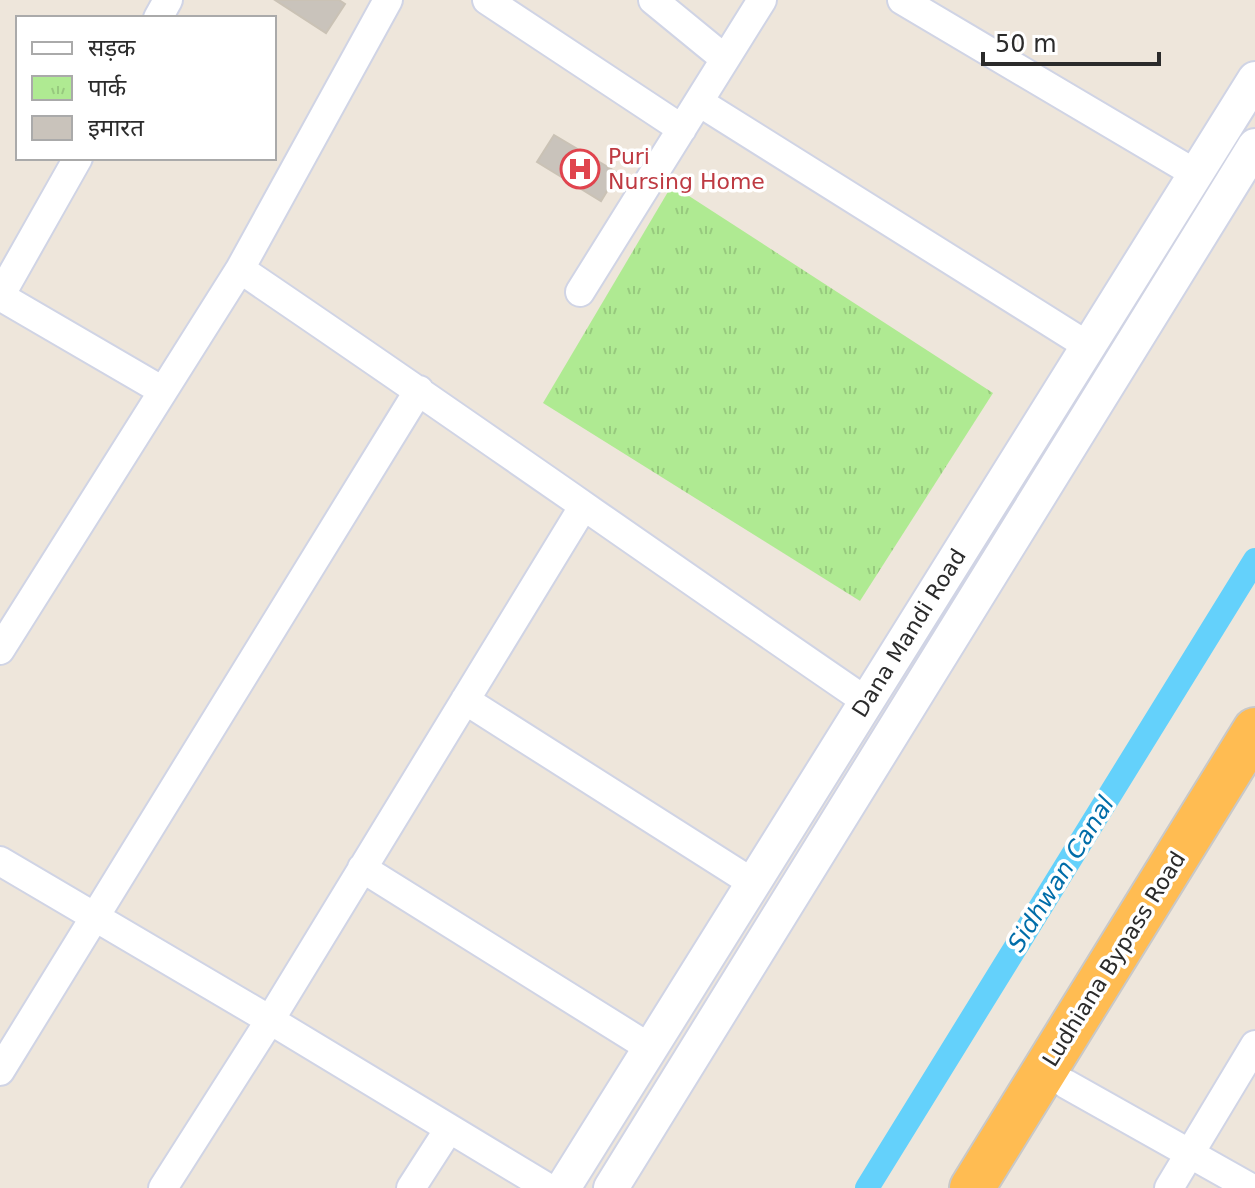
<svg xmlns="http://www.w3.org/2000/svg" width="1255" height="1188" viewBox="0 0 1255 1188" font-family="'DejaVu Sans','Noto Sans Devanagari',sans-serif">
  <defs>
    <pattern id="park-tufts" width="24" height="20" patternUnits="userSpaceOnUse" patternTransform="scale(2)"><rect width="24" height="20" fill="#afea92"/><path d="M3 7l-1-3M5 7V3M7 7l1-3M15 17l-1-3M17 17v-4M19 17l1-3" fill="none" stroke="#97c97e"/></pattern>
  </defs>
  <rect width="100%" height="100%" fill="#eee6db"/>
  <path fill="url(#park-tufts)" d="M672 185 993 393 860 601 543 403Z"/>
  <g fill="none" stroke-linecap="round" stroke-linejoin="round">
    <path stroke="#64d1fb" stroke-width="24" d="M867 1188 1255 560"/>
  </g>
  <path fill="#c9c3bb" stroke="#cac2b5" stroke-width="2" d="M275 0H339L345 4 326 33Z
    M554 135 618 173 601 201 537 162Z"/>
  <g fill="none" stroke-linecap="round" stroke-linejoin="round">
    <g stroke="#d0d4e5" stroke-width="32">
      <path id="minor" d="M487 0 682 129
        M653 0 725 59
        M902 0 1196 174
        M158 18 168 0
        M699 102 1088 346
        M240 269C450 411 657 558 866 701
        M580 292 762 0
        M0 296 163 391
        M0 296 78 158
        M0 650 240 269 388 0
        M465 700 753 883
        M0 861 270 1020 548 1188
        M362 868 650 1048
        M0 1071 419 390
        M1066 1084 1251 1188
        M163 1188 270 1020 583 507
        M411 1188 449 1129
        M1169 1188 1255 1045"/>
    </g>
    <g stroke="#d0d4e5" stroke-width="38">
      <path id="tertiary" d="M563 1188 1255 79
        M611 1188 1255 146"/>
    </g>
    <g stroke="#c8c8c8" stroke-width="48">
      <path id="trunk" d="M972 1188 1255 730"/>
    </g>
    <use href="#minor" stroke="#fff" stroke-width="28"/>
    <use href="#tertiary" stroke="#fff" stroke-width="34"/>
    <use href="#trunk" stroke="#ffbc52" stroke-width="44"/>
  </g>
  <defs>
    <g id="hospital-ring" transform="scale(2)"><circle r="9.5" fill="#fff" stroke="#e0444e" stroke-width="1.5"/><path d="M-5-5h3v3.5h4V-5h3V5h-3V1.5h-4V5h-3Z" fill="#e0444e"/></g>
  </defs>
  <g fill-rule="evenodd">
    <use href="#hospital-ring" x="580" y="169"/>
  </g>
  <g text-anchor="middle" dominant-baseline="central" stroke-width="7" stroke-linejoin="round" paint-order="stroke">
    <g font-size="22" fill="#be3a42" stroke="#fff" text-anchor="start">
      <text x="608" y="156">Puri<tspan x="608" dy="25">Nursing Home</tspan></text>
    </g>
    <g font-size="22" fill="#2b2b2b" stroke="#fff">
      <text transform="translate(909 633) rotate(-58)">Dana Mandi Road</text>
      <text transform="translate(1114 959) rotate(-58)">Ludhiana Bypass Road</text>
    </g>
    <g font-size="24" font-style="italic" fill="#006da9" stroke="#fff">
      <text transform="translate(1061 874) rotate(-58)">Sidhwan Canal</text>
    </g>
  </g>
  <rect x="16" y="16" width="260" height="144" fill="#ffffff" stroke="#aaaaaa" stroke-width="2"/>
  <rect x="32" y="42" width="40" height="12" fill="#ffffff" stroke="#aaaaaa" stroke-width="2"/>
  <text x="88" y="56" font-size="24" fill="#2b2b2b">सड़क</text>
  <rect x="32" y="76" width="40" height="24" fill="url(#park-tufts)" stroke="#aaaaaa" stroke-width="2"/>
  <text x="88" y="96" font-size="24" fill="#2b2b2b">पार्क</text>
  <rect x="32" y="116" width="40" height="24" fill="#c9c3bb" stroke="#aaaaaa" stroke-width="2"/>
  <text x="88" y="136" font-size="24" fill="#2b2b2b">इमारत</text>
  <path d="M983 52v12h176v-12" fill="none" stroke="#2b2b2b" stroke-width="4"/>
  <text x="995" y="52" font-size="24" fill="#2b2b2b" stroke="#ffffff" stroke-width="6" paint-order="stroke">50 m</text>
</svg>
